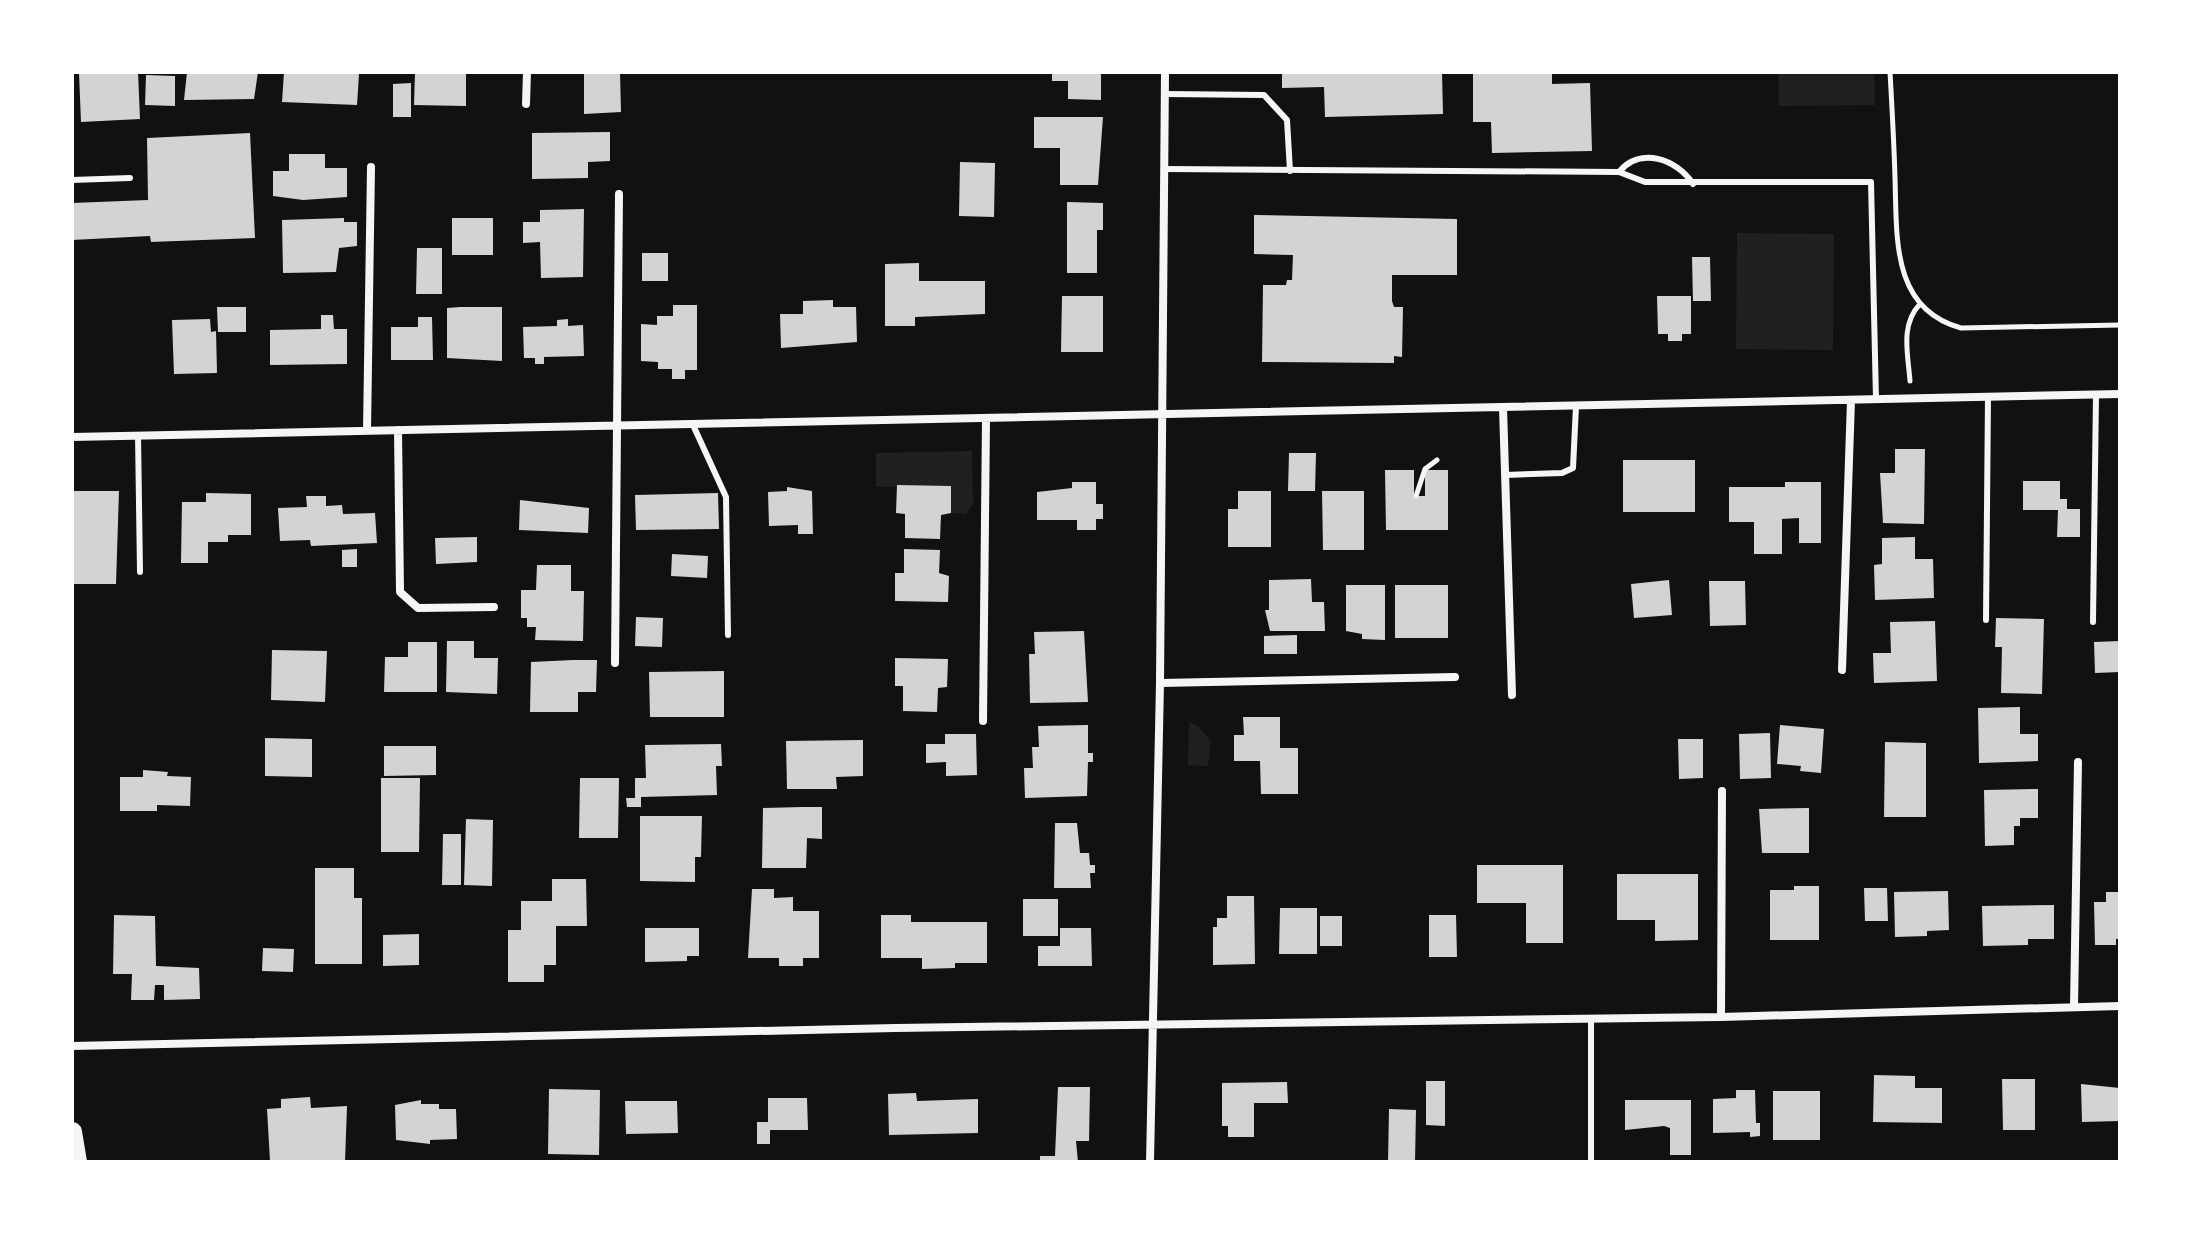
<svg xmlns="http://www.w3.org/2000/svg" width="2192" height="1234" viewBox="0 0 2192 1234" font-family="'Roboto Condensed',sans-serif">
  <rect width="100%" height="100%" fill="#111"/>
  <path fill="#202020" d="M1778 72H1874L1875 105 1779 106Z
    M1737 233 1834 234 1833 350 1736 349Z
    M972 451 973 504 966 514 951 513V486L876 487V453Z
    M1189 722 1198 726 1211 741 1208 766 1188 765Z"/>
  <path fill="#d3d3d3" d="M138 72 140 119 81 122 79 73Z
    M187 72H258L254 99 184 100Z
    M284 72 359 74 357 105 282 102Z
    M415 72H466V106L414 105Z
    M584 72H620L621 112 584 114Z
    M1052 72H1101V100L1068 99V81H1052Z
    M1282 72H1442L1443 114 1325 117 1324 87 1282 88Z
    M1473 72H1552V84L1590 83 1592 151 1492 153 1491 122H1473Z
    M146 75 175 76V106L145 105Z
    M411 83V117H393V84Z
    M1034 117H1103L1098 185H1060V148H1034Z
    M610 132V161L588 162V178L532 179V133Z
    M250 133 255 238 151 242 150 236 72 240V203L148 200 147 138Z
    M289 154H325V168H347V197L303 200 273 196V171H289Z
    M960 162 995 163 994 217 959 216Z
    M1067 202 1103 203V230H1097V273H1067Z
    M584 209 583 277 541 278 540 242 523 243V222H540V210Z
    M1254 215 1457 219V275H1392V301L1394 307H1403L1402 357 1394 356V363L1262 362 1263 285H1286L1287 280H1292L1293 255 1254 254Z
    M344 218V222H357V246L339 248 336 272 283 273 282 220Z
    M452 218H493V255H452Z
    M417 248H442V294H416Z
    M642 253H668V281H642Z
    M1692 257H1710L1711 301H1693Z
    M919 263V281H985V314L915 317V326H885V264Z
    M1062 296H1103V352H1061Z
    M1657 296H1691V334H1682V341H1668V334H1658Z
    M833 300V307H856L857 342 781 348 780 314H803V301Z
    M673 305H697V370H685V379H672V369H658V362L641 361V324L657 325V316H673Z
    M217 307H246V332H218Z
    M460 307H502V361L447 358V308Z
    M321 315H333L334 329H347V364L270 365V330L321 329Z
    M418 317H432L433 360H391V327H418Z
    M210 319 211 332 216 331 217 373 174 374 172 320Z
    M568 319V326L583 325 584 356 544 357V364H535V358H524L523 327 557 326V320Z
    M1895 449H1925L1924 524 1883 523 1880 473H1895Z
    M1289 453H1316L1315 491H1288Z
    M1623 460H1695V512H1623Z
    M1385 470H1414V496H1425V470H1448V530H1386Z
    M2023 481H2060V499H2067V509H2080V537H2057L2058 510H2023Z
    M1072 482H1096V504H1103V519H1096V530H1077V520H1037V492L1072 488Z
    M1785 482H1821V543H1799V518L1782 519V554H1754V522H1729V487H1785Z
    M897 485 951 486V513L941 515 940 539 905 538V514L896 513Z
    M787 487 812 491 813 534H798V525L769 526 768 492 787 491Z
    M72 491H119L116 584H72Z
    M1238 491H1271V547H1228V509H1238Z
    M1322 491H1364V550H1323Z
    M206 493 251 494V535H228V542H208V563H181L182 502H206Z
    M718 493 719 529 636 530 635 495Z
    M306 496H326V506L342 505 343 514 375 513 377 543 311 546 310 540 280 541 278 508 307 507Z
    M520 500 589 508 588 533 519 530Z
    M477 537V562L436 564 435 538Z
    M1915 537V559H1933L1934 598 1875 600 1874 565 1882 564V538Z
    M357 549V567H342V550Z
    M904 549 940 550 939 573 949 576 948 602 895 601V573H904Z
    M672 554 708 556 707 578 671 576Z
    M537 565H571V591H584L583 641 535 640 536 627H527V618H521V590H536Z
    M1311 579 1312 602H1324L1325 631H1270L1265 610H1269V580Z
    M1669 580 1672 615 1634 618 1631 584Z
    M1709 581H1745L1746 625 1710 626Z
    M1346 585H1385V640L1362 639V634L1346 631Z
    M1395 585H1448V638H1395Z
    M636 617 663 618 662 647 635 646Z
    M1996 618 2044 619 2042 694 2001 693 2002 647H1995Z
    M1935 621 1937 681 1874 683 1873 653H1891L1890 622Z
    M1084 631 1088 702 1030 703 1029 654H1035L1034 632Z
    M1297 635V654H1264V636Z
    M447 641H474V658H498L497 694 446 692Z
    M2120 641V672L2095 673 2094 642Z
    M408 642H437V692H384L385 657H408Z
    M272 650 327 651 325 702 271 700Z
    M895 658 948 659 947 687 938 688 937 712 903 711V686H895Z
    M573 660H597L596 692H578V712H530L531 662Z
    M724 671V717H650L649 672Z
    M2020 707V734H2038V761L1979 763 1978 708Z
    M1243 717H1280V748H1298V794H1261L1260 761H1234V735H1244Z
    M1088 725V753H1093V762H1088L1087 796 1025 798 1024 768H1033L1032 747H1039L1038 726Z
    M1780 725 1824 729 1821 773 1800 771 1801 766 1777 764Z
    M1770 733 1771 778 1740 779 1739 734Z
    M945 734H976L977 775 946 776V762L926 763V744H945Z
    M265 738 312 739V777L265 776Z
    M1678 739H1703V778L1679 779Z
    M863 740V776L836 777 837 789H787L786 741Z
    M1885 742 1926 743V817H1884Z
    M721 744 722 766H716L717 795 641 797V807H627L626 798H635V778H646L645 745Z
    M384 746H436V775L384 776Z
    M143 770 168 772 167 776 191 777 190 806 157 805V811H120V777H143Z
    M381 778H420L419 852H381Z
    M580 778H619L618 838H579Z
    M2038 789V818H2020V826H2014V845L1985 846 1984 790Z
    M802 807H822V839L807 838 806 868H762L763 808Z
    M1809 808V853H1762L1759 809Z
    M640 816H702L701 857H695V882L640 881Z
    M466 819 493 820 492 886 464 885Z
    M1055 823H1077L1080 853H1089L1090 865H1095V873H1090L1091 888H1054Z
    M443 834H461V885H442Z
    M1477 865H1563V943H1526V903H1477Z
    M315 868H354V898H362V964H315Z
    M1617 874H1698V940L1655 941V920H1617Z
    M552 879H586L587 926H556V965H544V982H508V930H521V901H552Z
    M1794 886H1819V940H1770V890H1794Z
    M1864 888H1887L1888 921H1865Z
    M752 889H774V898L793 897V911H819V958H803V966H779V958H748Z
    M1948 891 1949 930 1927 931V936L1895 937 1894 892Z
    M2106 892H2118L2120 939H2116V945H2095L2094 902H2106Z
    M1227 896H1254L1255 964 1213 965V927H1217V918H1227Z
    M1023 899H1058V936H1023Z
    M2054 905V939H2028V945L1983 946 1982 906Z
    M1280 908H1317V954H1279Z
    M114 915 155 916 156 966 199 968 200 999 164 1000V985H155L154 1000H131L132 974H113Z
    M881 915H911V922H987V963H955V968L922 969V958H881Z
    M1429 915H1456L1457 957H1429Z
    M1320 916H1342V946H1320Z
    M645 928H699V956H687V961L645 962Z
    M1060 928H1091L1092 966H1038V946H1060Z
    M419 934V965L383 966V935Z
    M263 948 294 949 293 972 262 971Z
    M1874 1075 1915 1076V1088H1942V1123L1873 1122Z
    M2002 1079H2035V1130H2003Z
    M1426 1081H1445V1126L1426 1125Z
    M1287 1082 1288 1103H1254V1137H1228V1126H1222V1083Z
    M2081 1084 2120 1088V1121L2082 1122Z
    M1058 1087H1090L1089 1141H1076L1078 1162H1040V1156H1055Z
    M549 1089 600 1090 599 1155 548 1154Z
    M1736 1090H1755L1756 1123H1760V1136L1750 1137V1132L1713 1133V1099L1736 1098Z
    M1773 1091H1820V1140H1773Z
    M916 1093 917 1101 978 1099V1133L889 1135 888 1094Z
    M310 1097 311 1108 347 1106 345 1162 270 1161 267 1109 281 1108V1099Z
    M768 1098H807L808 1130H770V1144H757V1122H768Z
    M421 1100V1104H439V1109H456L457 1139 430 1140V1144L396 1140 395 1105Z
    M1625 1100H1691V1155H1670V1128L1664 1126 1625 1130Z
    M625 1101H677L678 1133 626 1134Z
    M1389 1109 1416 1110 1415 1162H1388Z"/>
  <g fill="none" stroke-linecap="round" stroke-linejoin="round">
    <path stroke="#f5f5f5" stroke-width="5" d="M1890 72C1892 107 1894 143 1895 178 1897 237 1891 309 1961 328L2120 325
      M1910 381C1908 354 1900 325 1920 304
      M1416 496 1425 469 1437 460"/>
    <path stroke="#f5f5f5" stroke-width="6" d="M1165 94 1264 95 1287 120 1290 171
      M1164 169 1619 172 1645 182H1871L1876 399
      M1619 172C1640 146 1677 159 1693 184
      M72 180 130 178
      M693 425 726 497 728 635
      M138 435 140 572
      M1505 475 1562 473 1573 468 1576 406
      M1986 620 1988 397
      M2093 622 2096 395
      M1591 1018V1162"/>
    <path stroke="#f5f5f5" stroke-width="8" d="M526 104 527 72
      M1503 408 1512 695
      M398 430 400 592 418 608 494 607
      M367 431 371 167
      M72 437 2120 394
      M615 663 619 194
      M1842 670 1851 400
      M1160 683 1455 677
      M983 721 986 419
      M2074 1007 2078 762
      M1721 1017 1722 791
      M72 1046 895 1028 1721 1017 2120 1006
      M1150 1162 1160 683 1165 72"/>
    <path stroke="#f5f5f5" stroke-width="20" d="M72 1132 77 1162"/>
  </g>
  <rect width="2192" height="1234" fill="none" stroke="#ffffff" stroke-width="148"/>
</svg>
